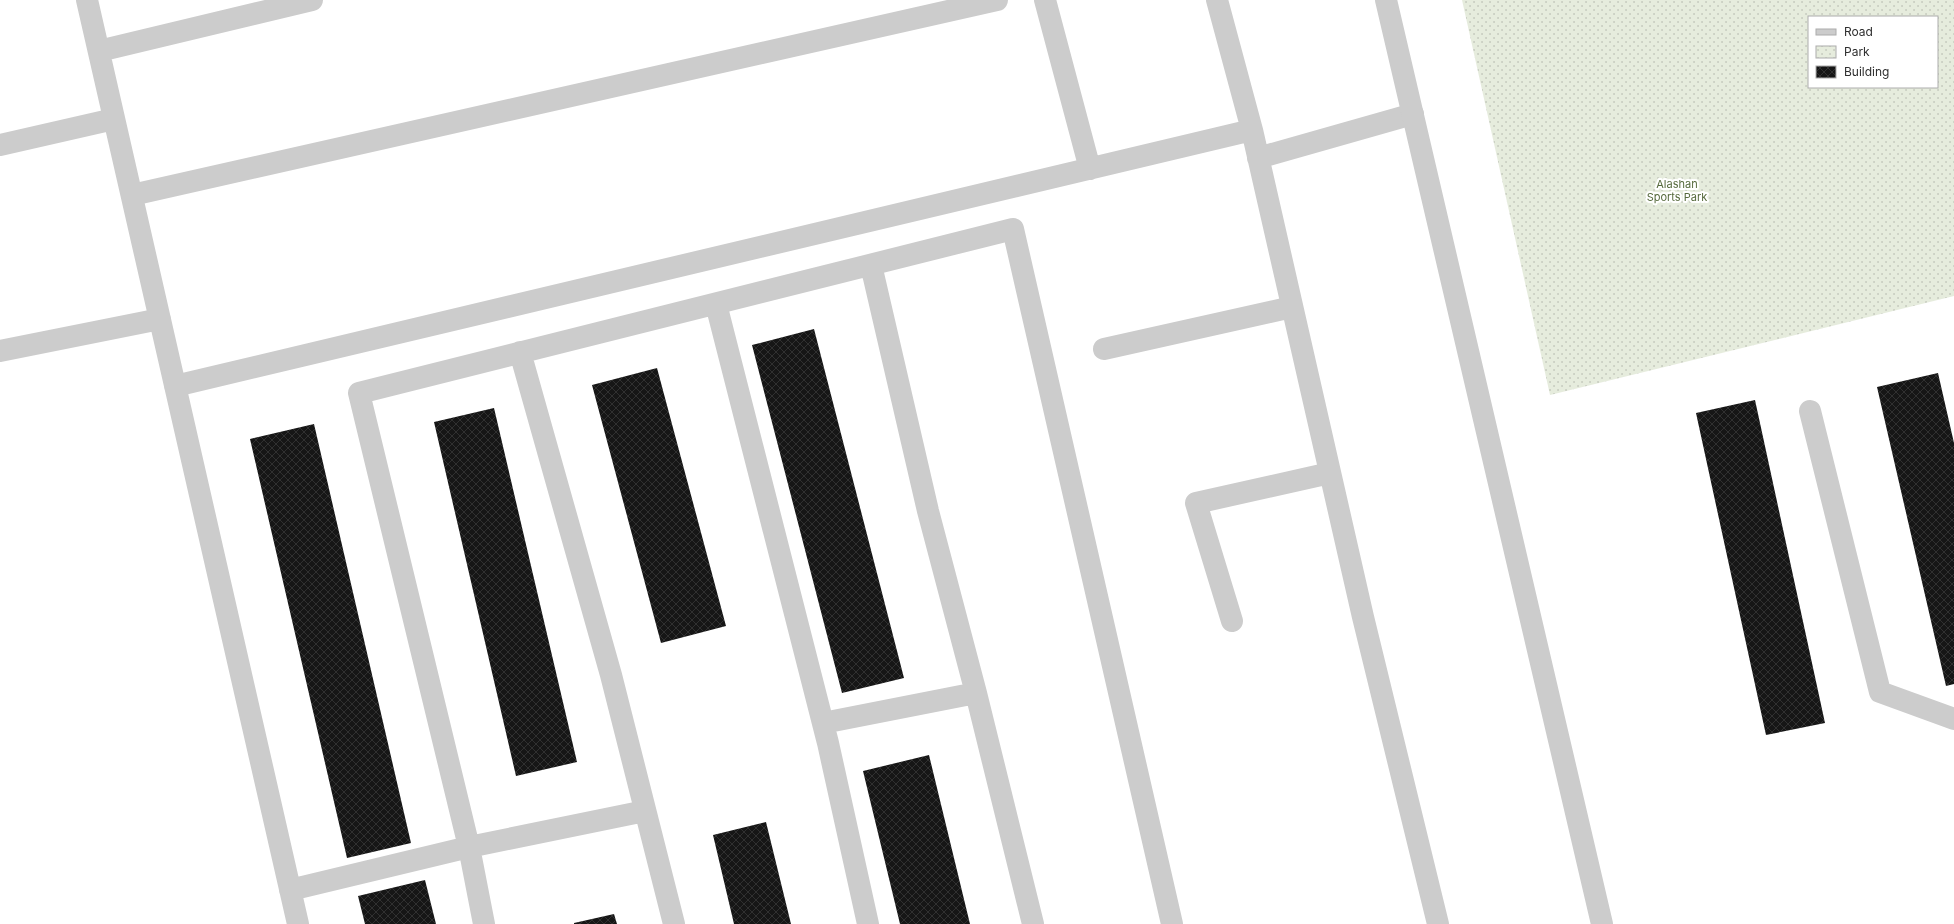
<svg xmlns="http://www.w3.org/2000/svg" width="1954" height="924" viewBox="0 0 1954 924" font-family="Inter,sans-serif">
  <defs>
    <pattern id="park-dots" width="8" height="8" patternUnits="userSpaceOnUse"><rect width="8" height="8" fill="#e6ecdd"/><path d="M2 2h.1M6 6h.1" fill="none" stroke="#c6cbbe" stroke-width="1.8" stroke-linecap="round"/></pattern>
    <pattern id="building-cross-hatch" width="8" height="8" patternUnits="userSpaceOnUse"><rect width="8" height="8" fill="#161616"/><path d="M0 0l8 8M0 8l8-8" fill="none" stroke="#303030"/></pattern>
  </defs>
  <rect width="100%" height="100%" fill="#fff"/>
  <path fill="url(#park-dots)" fill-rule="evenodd" d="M1462 0H1954V296L1550 395ZM1809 17H1937V87H1809Z"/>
  <path fill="url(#building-cross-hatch)" d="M814 329 904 678 842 693 752 345Z
    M657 368 726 626 661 643 592 385Z
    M1938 373 1954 443V684L1946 686 1877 387Z
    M1755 400 1825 723 1766 735 1696 413Z
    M494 408 577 762 516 776 434 422Z
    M314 424 411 843 347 858 250 439Z
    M929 755 970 924H900L863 771Z
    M766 822 791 924H734L713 835Z
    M425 880 436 924H365L358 896Z
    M614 914 617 924H574V923Z"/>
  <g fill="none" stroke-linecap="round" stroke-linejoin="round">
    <path stroke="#ccc" stroke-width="22" d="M87 0 298 924
      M1045 0 1090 169
      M1217 0 1252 130 1363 617 1438 924
      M99 51 312 0
      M0 145 114 119
      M1258 158 1413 114
      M132 195 997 0
      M871 265 928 511 976 693 1033 924
      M716 304 828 743 868 924
      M1104 349 1292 307
      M0 351 160 319
      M520 352 611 675 674 924
      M175 386 1252 130
      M1810 411 1880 692 1954 719
      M1232 621 1196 503 1330 473
      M823 723 976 693
      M290 890 469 847 645 811
      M484 924 469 847 359 393 1013 229 1172 924"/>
    <path stroke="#ccc" stroke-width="22" d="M1386 0 1602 924"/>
  </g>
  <g text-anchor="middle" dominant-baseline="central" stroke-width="4" stroke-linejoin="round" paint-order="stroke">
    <g font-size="11" fill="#566a3d" stroke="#fff">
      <text x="1677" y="184">Alashan<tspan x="1677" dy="13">Sports Park</tspan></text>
    </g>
  </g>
  <rect x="1808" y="16" width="130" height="72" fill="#ffffff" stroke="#acacac"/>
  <rect x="1816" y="29" width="20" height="6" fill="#cccccc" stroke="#acacac"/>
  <text x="1844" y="36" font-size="12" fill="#2f2f2f">Road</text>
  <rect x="1816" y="46" width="20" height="12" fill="url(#park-dots)" stroke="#acacac"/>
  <text x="1844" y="56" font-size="12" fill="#2f2f2f">Park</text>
  <rect x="1816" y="66" width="20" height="12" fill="url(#building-cross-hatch)" stroke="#acacac"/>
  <text x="1844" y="76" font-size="12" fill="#2f2f2f">Building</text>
</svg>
